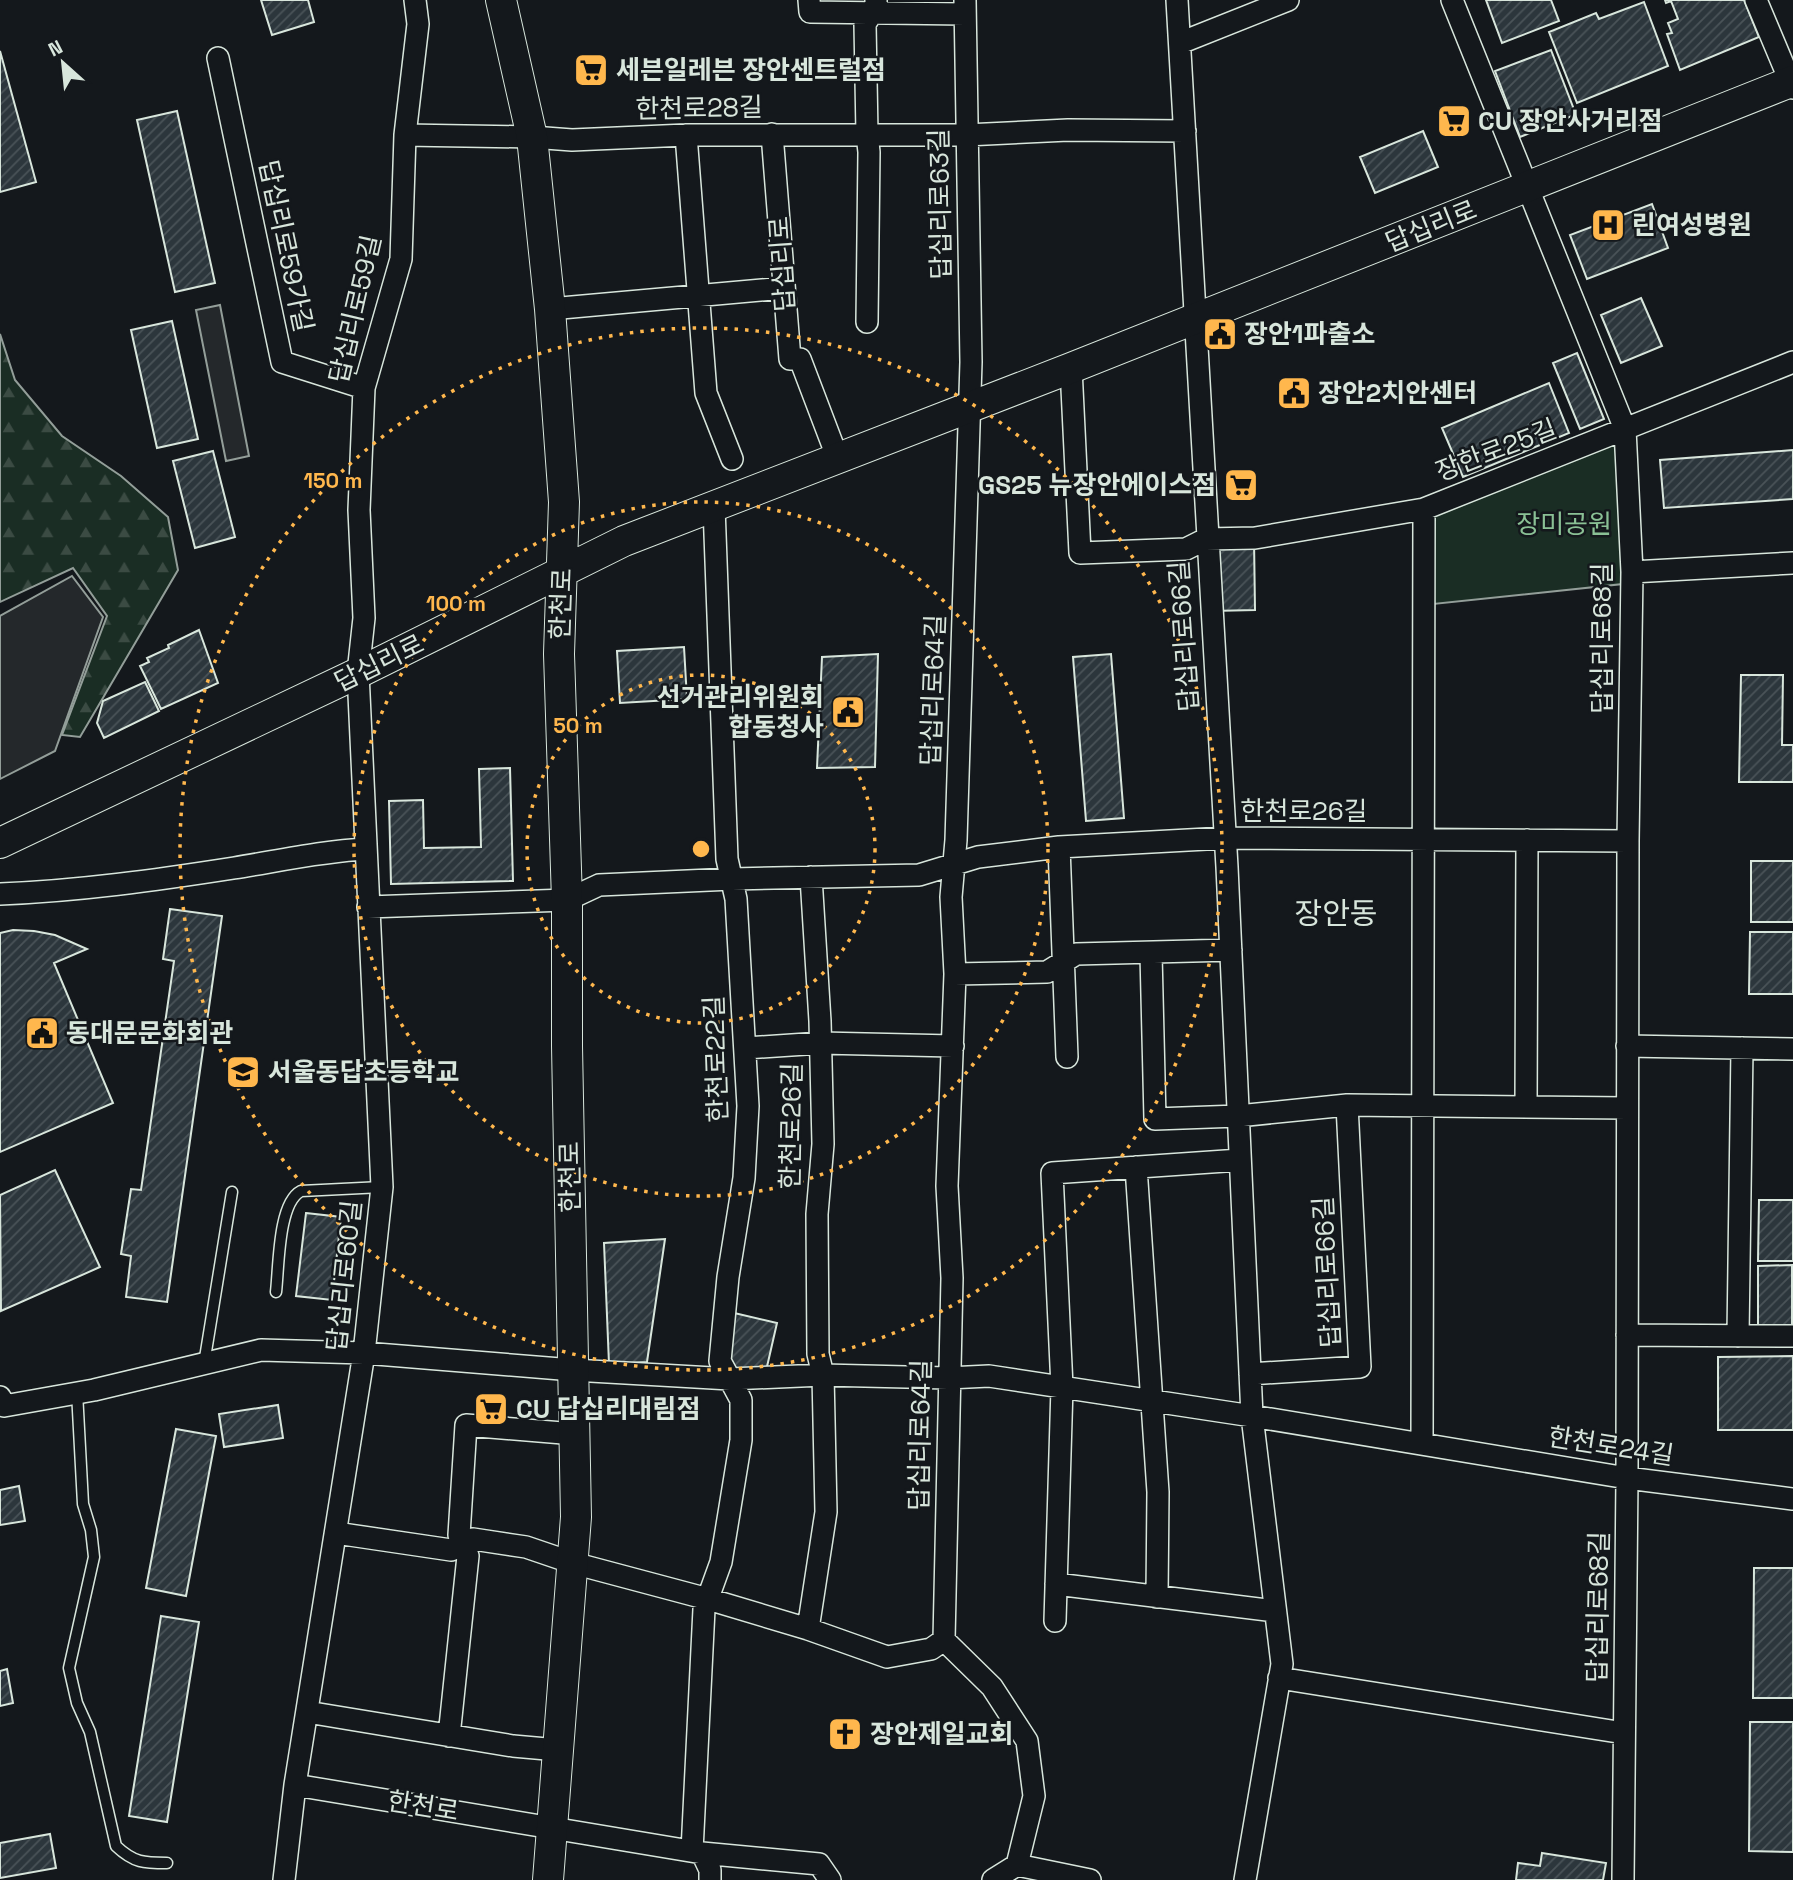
<svg xmlns="http://www.w3.org/2000/svg" width="1793" height="1880" viewBox="0 0 1793 1880" font-family="'Space Grotesk','Noto Sans KR',sans-serif">
  <defs>
    <pattern id="forest-firs" width="22" height="20" patternUnits="userSpaceOnUse" patternTransform="scale(1.75)"><rect width="22" height="20" fill="#1a2d24"/><path d="M5 1l3.5 6h-7zM16 11l3.5 6h-7z" fill="#3b4b43"/></pattern>
    <pattern id="building-hatch" width="6" height="6" patternUnits="userSpaceOnUse" patternTransform="scale(1.75)"><rect width="6" height="6" fill="#2c363c"/><path d="M-1 1l2-2M0 6l6-6M5 7l2-2" fill="none" stroke="#4a5358"/></pattern>
  </defs>
  <rect width="100%" height="100%" fill="#14181c"/>
  <path fill="url(#forest-firs)" stroke="#939e99" stroke-width="2" d="M0 334 15 380 62 436 121 476 168 517 178 570 80 737 62 735 107 616 73 568 0 602Z"/>
  <path fill="#1a2d24" stroke="#939e99" stroke-width="2" d="M1625 429 1632 583 1424 605V509Z"/>
  <path fill="#24282b" stroke="#939e99" stroke-width="2" d="M220 305 249 456 226 461 196 310Z
    M72 576 103 617 55 751 0 779V616Z"/>
  <path fill="url(#building-hatch)" stroke="#d8e6dc" stroke-width="2" d="M261 0H308L314 22 272 35Z
    M1486 0H1551L1559 21 1502 43Z
    M1665 0H1744L1759 37 1680 70 1667 34 1672 33 1668 23 1678 19 1671 1 1666 3Z
    M1644 2 1668 66 1577 103 1549 32 1596 13 1599 19Z
    M1551 50 1573 107 1572 116 1520 137 1495 71Z
    M0 51 36 182 0 192Z
    M177 111 215 283 175 292 137 120Z
    M1423 131 1438 167 1375 193 1360 157Z
    M1652 204 1668 248 1587 279 1570 235Z
    M1641 298 1662 346 1621 363 1601 315Z
    M172 321 198 439 157 448 131 330Z
    M1577 353 1604 419 1580 429 1553 363Z
    M1549 383 1569 433 1463 477 1442 428Z
    M1793 450V499L1664 508 1660 460Z
    M213 451 235 537 195 548 173 461Z
    M1254 539 1255 610 1212 611 1207 540Z
    M199 630 218 683 161 709 140 666 149 662 147 658 169 648 168 645Z
    M684 647 687 699 620 703 617 651Z
    M878 654 875 767 817 768 822 657Z
    M1111 654 1124 818 1086 821 1073 657Z
    M1741 675H1783L1782 745H1793V782H1739Z
    M145 682 159 711 104 738 97 723 103 701Z
    M510 768 513 881 391 884 389 801 423 800 424 848 481 847 479 769Z
    M1751 861H1793V922H1751Z
    M170 909 222 916 167 1302 126 1297 131 1256 121 1254 131 1189 141 1190 174 961 163 959Z
    M13 930 34 931 55 935 87 949 54 963 113 1103 0 1152V933Z
    M1750 932H1793V994H1749Z
    M55 1170 100 1267 1 1311 0 1195Z
    M1759 1200H1793V1261H1758Z
    M306 1213 341 1217 332 1300 296 1296Z
    M665 1239 647 1362 609 1364 604 1243Z
    M1792 1265V1327H1758V1266Z
    M730 1312 777 1323 766 1371 736 1373 726 1355Z
    M1793 1356V1430H1718V1357Z
    M278 1405 283 1438 224 1447 219 1414Z
    M176 1429 216 1436 186 1596 146 1588Z
    M19 1486 25 1521 0 1525V1490Z
    M1754 1568H1793V1698H1753Z
    M161 1616 199 1622 167 1822 129 1816Z
    M7 1669 13 1703 0 1706V1671Z
    M1750 1722H1793V1852L1749 1851Z
    M50 1834 56 1868 0 1878V1843Z
    M1542 1853 1606 1863 1603 1880H1516L1518 1863 1540 1866Z"/>
  <g fill="none" stroke-linecap="round" stroke-linejoin="round">
    <g stroke="#d8e6dc" stroke-width="13">
      <path id="lane" d="M276 1292C279 1266 278 1203 301 1191L382 1187
        M204 1364 232 1192
        M77 1392 83 1504 91 1530 94 1557 69 1668 77 1703 90 1732 116 1846C134 1863 144 1863 167 1863"/>
    </g>
    <g stroke="#d8e6dc" stroke-width="24">
      <path id="street" d="M809 0 810 12 965 14
        M965 0 971 362 956 840 951 897 955 974 947 1186 952 1278 944 1640 992 1687 1027 1741 1034 1796 1017 1865 993 1880
        M1177 0 1227 867 1252 1416 1282 1664 1245 1880
        M1452 0 1625 429 1632 572 1628 841 1627 1478 1623 1880
        M1756 0 1793 88
        M1180 43 1288 0
        M218 58 282 362 364 388
        M772 134 790 359H800L838 459
        M405 135 532 137 572 140 686 135H966L1068 130 1185 131
        M686 135 706 393 732 459
        M550 309 784 288
        M867 322 869 152 867 134 865 24 876 6V0
        M1071 368 1080 553 1186 549 1206 539 1255 538 1424 509 1793 362
        M1632 572 1793 563
        M1059 847 1067 1057
        M0 894C78 891 157 880 234 868 278 861 322 851 366 849
        M368 907 567 900 599 885 732 879 919 875 978 857 1059 847 1225 838 1628 841
        M1151 954 1155 1119 1238 1116 1347 1105 1627 1108
        M955 974 1047 972 1076 954 1231 950
        M1627 1046 1793 1049
        M746 1048 821 1043 953 1046
        M1526 1107 1527 840
        M1136 1167 1158 1492 1157 1597
        M1627 1335 1793 1336
        M1738 1336 1742 1048
        M1250 1374 1360 1367 1347 1105
        M0 1397 4 1406 94 1390 261 1350 364 1353 573 1370 730 1379 823 1375 948 1378 989 1376 1252 1416 1627 1478 1793 1499
        M1422 1444 1424 509
        M336 1533 451 1550 473 1539 526 1547 573 1563 708 1599 808 1629 887 1657 931 1649 944 1640
        M1056 1584 1275 1611
        M1055 1621 1062 1387 1052 1173 1240 1160
        M808 1629 826 1512 823 1375 818 1354 817 1214 823 1144 820 1021 811 877
        M1279 1678 1624 1733
        M307 1712 513 1746 558 1750
        M449 1736 468 1556 459 1535 466 1425 575 1434
        M295 1785 702 1853 819 1864 830 1880
        M692 1851 704 1609 721 1562 741 1440V1400L720 1361 728 1277 744 1178 748 1106 736 899 727 859 714 507
        M702 1853 710 1870V1880
        M1017 1865 1090 1880
        M284 1880 295 1785 364 1353 382 1187 358 673 364 618 359 510 364 388 401 259 405 135 418 24 415 0"/>
    </g>
    <g stroke="#d8e6dc" stroke-width="32">
      <path id="secondary" d="M501 0 532 137 550 309 564 502 559 654 567 900V1046L576 1517 548 1880
        M0 843 358 673 624 541 1071 368 1793 81"/>
    </g>
    <use href="#lane" stroke="#14181c" stroke-width="10"/>
    <use href="#street" stroke="#14181c" stroke-width="21"/>
    <use href="#secondary" stroke="#14181c" stroke-width="30"/>
  </g>
  <g fill="none" stroke="#ffb74d" stroke-width="3.5" stroke-dasharray="3.5 7">
    <circle cx="701" cy="849" r="174"/>
    <circle cx="701" cy="849" r="347"/>
    <circle cx="701" cy="849" r="521"/>
  </g>
  <defs>
    <g id="supermarket-square" transform="scale(1.75)"><rect x="-9" y="-9" width="18" height="18" rx="4" fill="#ffb74d" stroke="#14181c"/><path d="M-6-5.5h2.5l.6 2H6L4.5 2H-2.5L-4.4-4H-6ZM-1.5 3.2a1.3 1.3 0 1 0 .1 0ZM3 3.2a1.3 1.3 0 1 0 .1 0Z" fill="#111"/></g>
    <g id="hospital-square" transform="scale(1.75)"><rect x="-9" y="-9" width="18" height="18" rx="4" fill="#ffb74d" stroke="#14181c"/><path d="M-5-5h3v3.5h4V-5h3V5h-3V1.5h-4V5h-3Z" fill="#111"/></g>
    <g id="civic-square" transform="scale(1.75)"><rect x="-9" y="-9" width="18" height="18" rx="4" fill="#ffb74d" stroke="#14181c"/><path d="M-.6-6.5H3V-4.5H.6V-3L4-1V1h2V6H-6V1h2V-1L-.6-3ZM-1.2 2.5V6h2.4V2.5Z" fill="#111"/></g>
    <g id="school-square" transform="scale(1.75)"><rect x="-9" y="-9" width="18" height="18" rx="4" fill="#ffb74d" stroke="#14181c"/><path d="M0-5L7-2L0 1L-7-2ZM-4 1L0 2.5L4 1V4Q0 6-4 4Z" fill="#111"/></g>
    <g id="church-square" transform="scale(1.75)"><rect x="-9" y="-9" width="18" height="18" rx="4" fill="#ffb74d" stroke="#14181c"/><path d="M-1.2-6h2.4v3.5h3.3v2.4h-3.3V6h-2.4V-.1h-3.3v-2.4h3.3Z" fill="#111"/></g>
  </defs>
  <g fill-rule="evenodd">
    <use href="#supermarket-square" x="591" y="70"/>
    <use href="#supermarket-square" x="1454" y="121"/>
    <use href="#hospital-square" x="1608" y="225"/>
    <use href="#civic-square" x="1220" y="334"/>
    <use href="#civic-square" x="1294" y="393"/>
    <use href="#supermarket-square" x="1241" y="485"/>
    <use href="#civic-square" x="848" y="712"/>
    <use href="#civic-square" x="42" y="1033"/>
    <use href="#school-square" x="243" y="1072"/>
    <use href="#supermarket-square" x="491" y="1409"/>
    <use href="#church-square" x="845" y="1734"/>
  </g>
  <g text-anchor="middle" dominant-baseline="central" stroke-width="5" stroke-linejoin="round" paint-order="stroke">
    <g font-size="26" font-weight="bold" fill="#d8e6dc" stroke="#14181c" text-anchor="start">
      <text x="616" y="70">세븐일레븐 장안센트럴점</text>
      <text x="1478" y="121">CU 장안사거리점</text>
      <text x="1632" y="225">린여성병원</text>
      <text x="1244" y="334">장안1파출소</text>
      <text x="1318" y="393">장안2치안센터</text>
      <text x="1216" y="485" text-anchor="end">GS25 뉴장안에이스점</text>
      <text x="824" y="697" text-anchor="end">선거관리위원회<tspan x="824" dy="30">합동청사</tspan></text>
      <text x="66" y="1033">동대문문화회관</text>
      <text x="268" y="1072">서울동답초등학교</text>
      <text x="516" y="1409">CU 답십리대림점</text>
      <text x="870" y="1734">장안제일교회</text>
    </g>
    <g font-size="26" fill="#d8e6dc" stroke="#14181c">
      <text transform="translate(699 108) rotate(-1)">한천로28길</text>
      <text transform="translate(940 204) rotate(-91)">답십리로63길</text>
      <text transform="translate(1431 226) rotate(-22)">답십리로</text>
      <text transform="translate(286 246) rotate(78)">답십리로59가길</text>
      <text transform="translate(782 264) rotate(-94)">답십리로</text>
      <text transform="translate(355 309) rotate(-77)">답십리로59길</text>
      <text transform="translate(1496 450) rotate(-21)">장한로25길</text>
      <text transform="translate(561 604) rotate(-88)">한천로</text>
      <text transform="translate(1184 636) rotate(-94)">답십리로66길</text>
      <text transform="translate(1602 638) rotate(-90)">답십리로68길</text>
      <text transform="translate(379 663) rotate(-26)">답십리로</text>
      <text transform="translate(933 690) rotate(-88)">답십리로64길</text>
      <text x="1304" y="811">한천로26길</text>
      <text transform="translate(716 1059) rotate(-92)">한천로22길</text>
      <text transform="translate(791 1126) rotate(-89)">한천로26길</text>
      <text transform="translate(570 1177) rotate(-91)">한천로</text>
      <text transform="translate(1327 1272) rotate(-93)">답십리로66길</text>
      <text transform="translate(344 1276) rotate(-84)">답십리로60길</text>
      <text transform="translate(920 1435) rotate(-89)">답십리로64길</text>
      <text transform="translate(1611 1446) rotate(9)">한천로24길</text>
      <text transform="translate(1598 1607) rotate(-89)">답십리로68길</text>
      <text transform="translate(423 1806) rotate(9)">한천로</text>
    </g>
    <g font-size="26" fill="#8ac095" stroke="#14181c">
      <text x="1564" y="524">장미공원</text>
    </g>
    <g font-size="30" fill="#d8e6dc" stroke="#14181c">
      <text x="1336" y="913">장안동</text>
    </g>
  </g>
  <circle cx="701" cy="849" r="10" fill="#ffb74d" stroke="#14181c" stroke-width="3.5"/>
  <g font-size="21" text-anchor="middle" font-weight="bold" fill="#ffb74d" stroke="#14181c" stroke-width="5" stroke-linejoin="round" paint-order="stroke">
    <text x="333" y="488">150 m</text>
    <text x="456" y="611">100 m</text>
    <text x="578" y="733">50 m</text>
  </g>
  <g transform="translate(63 63) rotate(333)" stroke="#14181c" stroke-width="5" paint-order="stroke">
  <path d="M0-5L12 26L0 18L-12 26Z" fill="#d8e6dc"/>
  <text y="-10" font-size="19" font-weight="bold" text-anchor="middle" fill="#d8e6dc">N</text>
  </g>
</svg>
